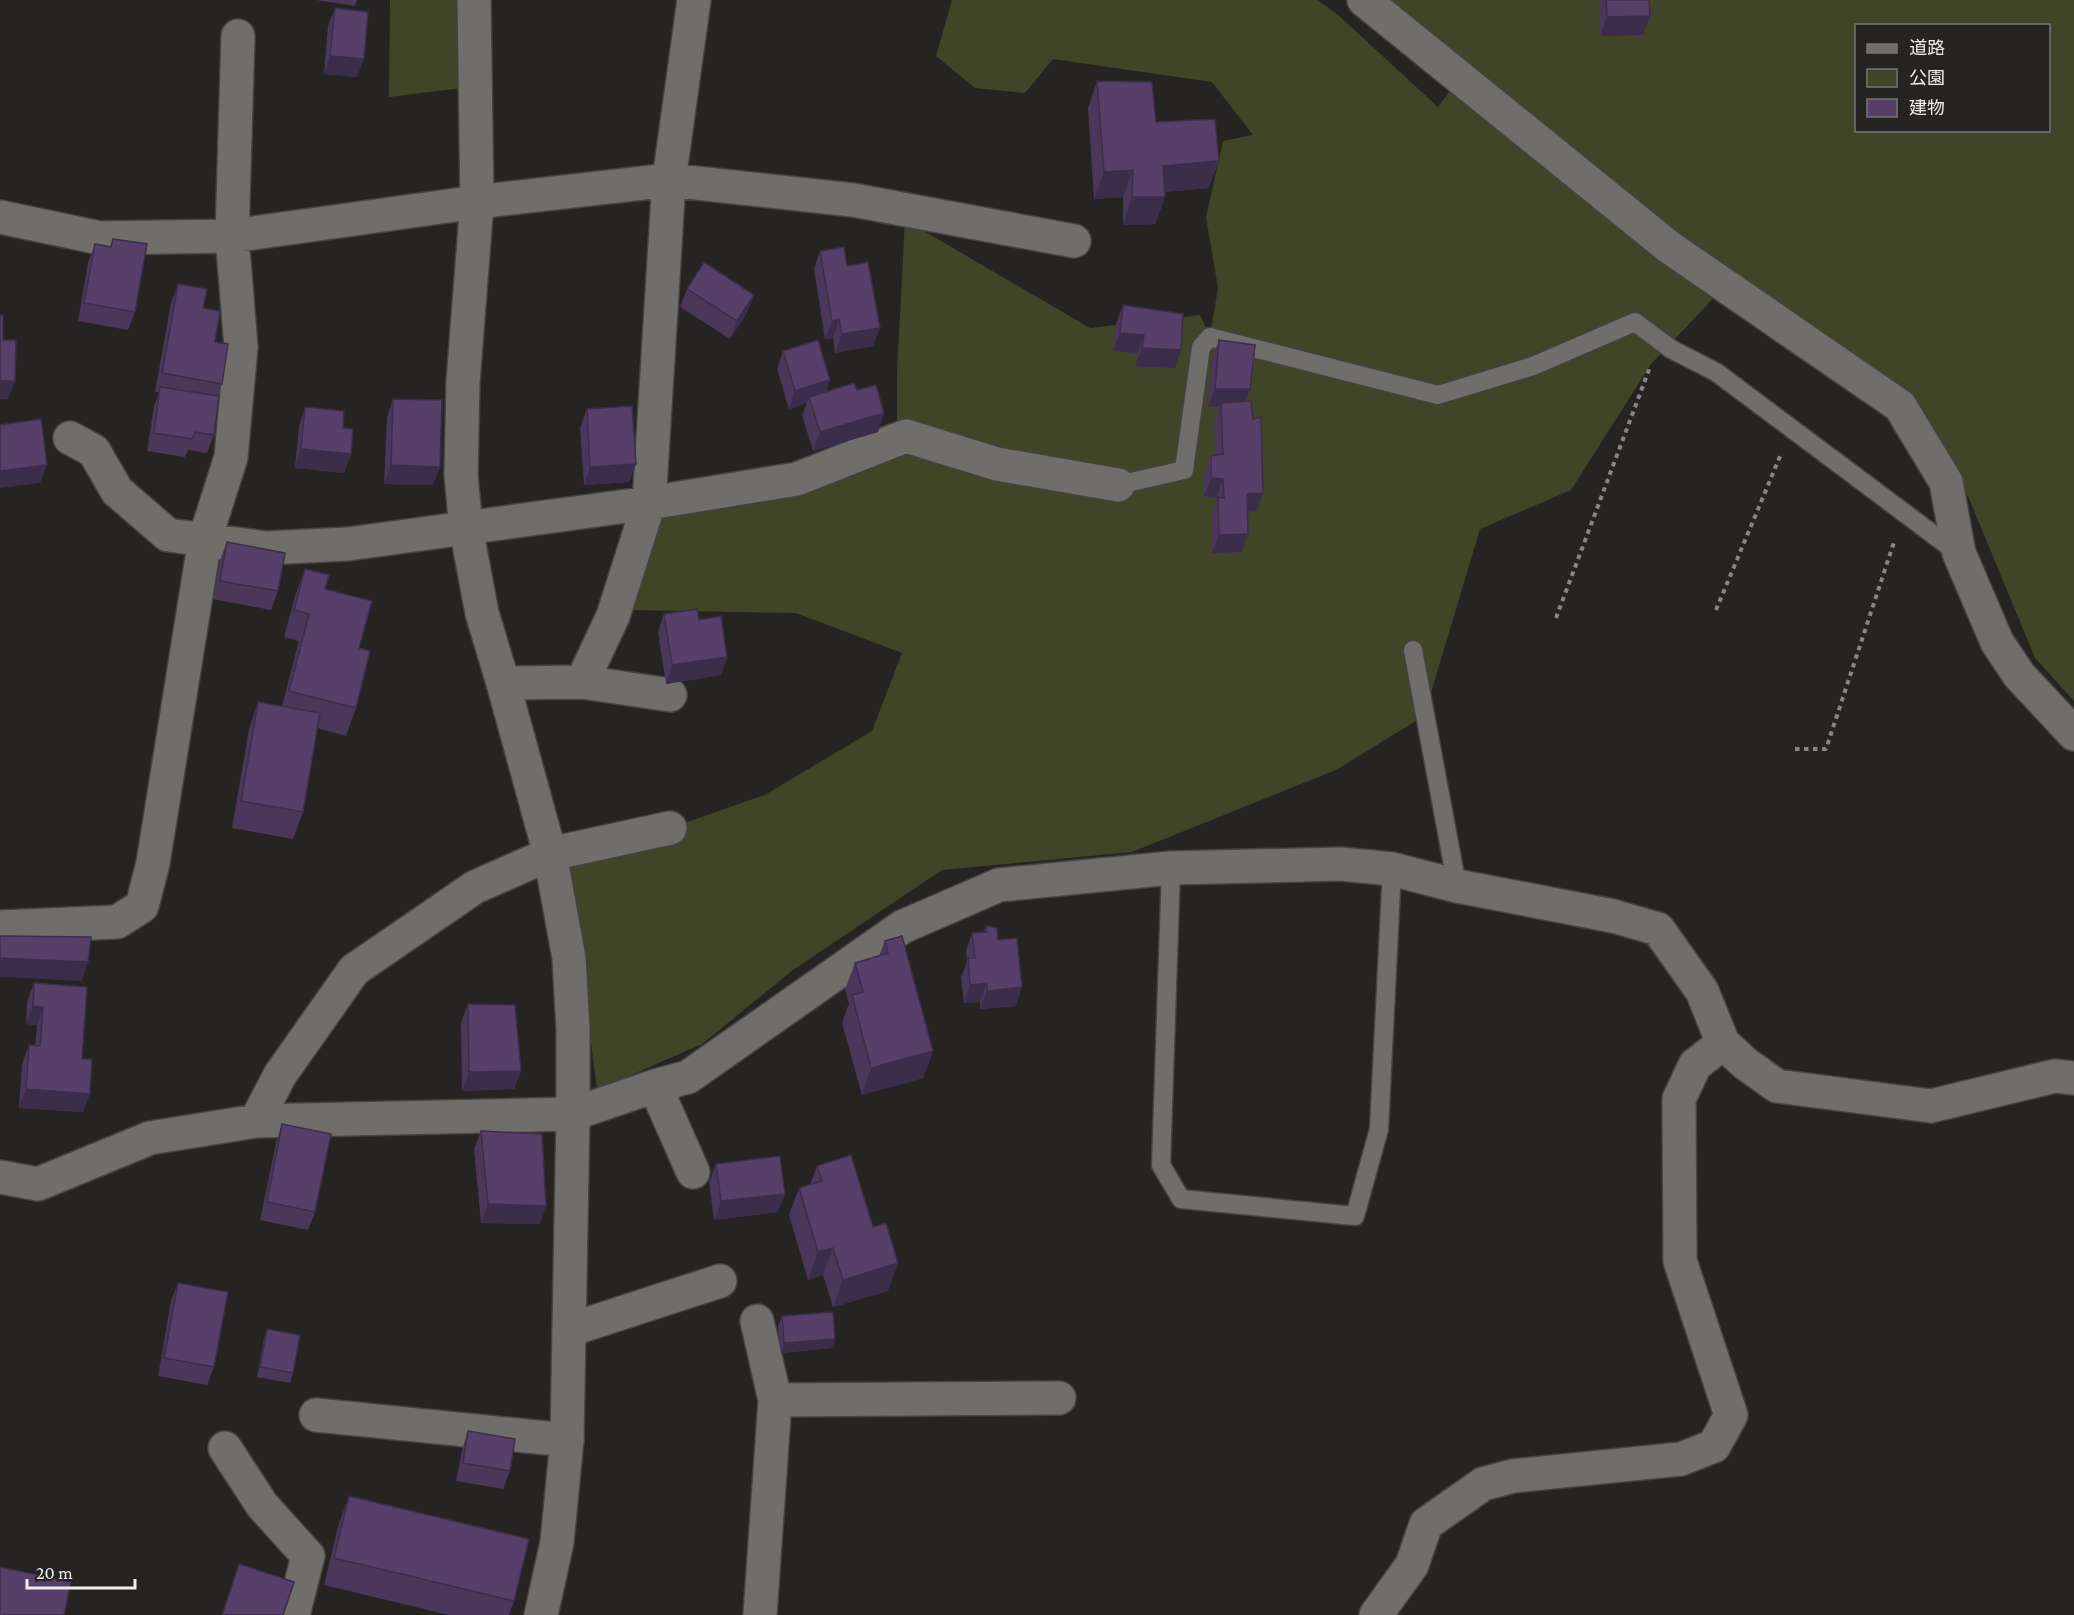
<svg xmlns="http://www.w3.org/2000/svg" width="2074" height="1615" viewBox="0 0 2074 1615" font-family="'Crimson Pro','Noto Sans JP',serif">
  <rect width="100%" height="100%" fill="#262422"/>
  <path fill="#404528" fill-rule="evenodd" d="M390 0H459L462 88 389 97Z
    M952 0H1317L1337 14 1438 107 1449 92 1725 286 1651 364 1571 490 1480 529 1424 716 1336 770 1132 852 942 870 793 970 702 1044 597 1090 568 860 670 828 765 795 872 731 902 653 796 613 631 610 650 493 897 439V372L905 220 1090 328 1200 315 1210 336 1218 288 1206 217 1223 141 1253 135 1212 82 1053 59 1025 93 975 88 936 56Z
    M1346 0H2074V701L2035 658 1968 496 1758 292 1407 35ZM1856 26H2048V130H1856Z"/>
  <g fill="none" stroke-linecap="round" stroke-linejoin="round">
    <g stroke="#454341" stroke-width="21">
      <path id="service" d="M1118 485 1184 470 1201 347 1210 337 1438 395 1533 366 1635 322 1671 349 1716 372 1958 553
        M1413 650 1457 886
        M1171 868 1161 1165 1181 1199 1355 1216 1379 1129 1392 869"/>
    </g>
    <g stroke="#454341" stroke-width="36">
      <path id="minor" d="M1364 0 1669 247 1900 406 1946 482 1959 553 1997 642 2019 675 2074 734
        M0 217 100 238 232 236 477 202 669 180 853 200 1074 241
        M70 438 94 451 117 491 168 535 266 548 348 544 649 503 797 479 906 436 997 464 1118 485
        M582 682 670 695
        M503 683 582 682 613 616 649 503 669 180 694 0
        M0 927 117 922 142 906 153 863 205 539 231 457 241 347 232 236 238 36
        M655 1086 693 1172
        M256 1121 280 1075 354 970 475 887 550 854 670 828
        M0 1177 38 1184 150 1138 256 1121 573 1114 655 1086 688 1077 902 927 999 885 1171 868 1341 864 1392 869 1457 886 1613 916 1658 929 1702 991 1723 1043 1746 1064 1777 1086 1931 1106 2055 1076 2074 1078
        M757 1321 775 1400
        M569 1330 720 1281
        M316 1415 567 1440
        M225 1448 262 1505 308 1556 293 1615
        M760 1615 775 1400 1059 1398
        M1376 1615 1412 1565 1426 1524 1483 1484 1513 1476 1681 1459 1714 1446 1731 1415 1680 1261 1679 1099 1695 1065 1723 1043"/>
    </g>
    <g stroke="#454341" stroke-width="36">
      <path id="tertiary" d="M474 0 477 202 463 382 461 475 466 528 482 613 503 683 550 854 569 958 573 1029V1114L567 1440 557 1542 541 1615"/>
    </g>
    <path stroke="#888684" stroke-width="4" stroke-dasharray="4.5 4.5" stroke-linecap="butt" d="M1716 610 1781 454
      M1556 618 1650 367
      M1795 749H1826L1895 539"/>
    <use href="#service" stroke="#706e6b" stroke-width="18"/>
    <use href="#minor" stroke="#706e6b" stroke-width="33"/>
    <use href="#tertiary" stroke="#706e6b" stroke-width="33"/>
  </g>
  <path fill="#4a375a" d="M316 0H357L355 6Z
    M1599 0H1649L1643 35 1600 36Z
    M335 8 357 77 324 74 328 26Z
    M1097 81 1156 122 1209 188 1165 192V197L1155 224 1123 225V197L1094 199 1088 108Z
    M113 239 135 312 128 330 78 321 88 263 95 244 110 247Z
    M820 251 847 266 873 346 835 353 833 338 825 339 814 269Z
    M178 284 203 308 215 342 222 384 218 396 214 435 207 453 188 450 185 457 147 451 154 406 159 392H155L171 303Z
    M687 289 747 313 730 339 680 307Z
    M1123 305 1181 350 1175 368 1135 366 1138 353 1113 351 1116 324Z
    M1219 340 1253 419 1263 493 1257 511 1247 512 1242 552 1212 553 1211 516 1216 501V498L1204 496V474L1211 456 1215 455 1214 422 1219 407H1208L1212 359Z
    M783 351 830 380 826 392 857 390 878 432 813 451 802 415 807 403 789 409 777 369Z
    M393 399 433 485 384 484 387 417Z
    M305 407 343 428 351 454 344 473 295 468 299 426Z
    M587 409 636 464 629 482 584 485 580 428Z
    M227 542 278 591 271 610 213 599 220 560Z
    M305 569 325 589 359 648 356 708 346 736 317 728 303 812 293 839 232 828 249 729 258 702 282 706 299 641 284 637 295 596Z
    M664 614 699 620 727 657 721 675 666 684 658 632Z
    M986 926 998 940 1016 1006 980 1009V1002L964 1003 961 977 967 962 966 951 972 933 984 932Z
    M885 941 933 1051 923 1078 862 1095 842 1023 849 1003 845 990 855 963 879 956Z
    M34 983 82 1059 83 1112 19 1108 22 1064 29 1045 35 1046 37 1025 26 1024 27 1002Z
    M468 1004 521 1071 514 1089 462 1091 461 1023Z
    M282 1124 315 1212 308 1230 260 1220 276 1143Z
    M481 1131 540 1224 481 1223 474 1149Z
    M716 1164 785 1194 778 1212 714 1220 709 1182Z
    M817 1166 888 1291 833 1307 823 1275 808 1280 789 1215 799 1188 810 1185Z
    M178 1283 214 1367 207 1385 158 1376 171 1301Z
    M782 1316 832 1348 781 1353 778 1326Z
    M267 1329 293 1373 290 1383 257 1377 264 1338Z
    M468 1431 510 1471 503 1489 456 1481 462 1450Z
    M349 1496 514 1601 509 1615H449L324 1585 339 1523Z"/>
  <path fill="#3c2d4a" d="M1650 16 1643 35 1600 36 1607 17Z
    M330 56 364 59 357 77 324 74Z
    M1219 161 1209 188 1153 193 1163 166Z
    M1133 170 1123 197 1094 199 1104 172Z
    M1132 197H1165L1155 224 1123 225Z
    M754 295 747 313 730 339 737 321Z
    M839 319 833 338 825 339 832 321Z
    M880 328 873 346 835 353 842 334Z
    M1120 333 1144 335 1138 353 1113 351Z
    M1142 348 1181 350 1175 368 1135 366Z
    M830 380 824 398 809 397 807 403 789 409 795 391Z
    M0 381H15L8 399H0Z
    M1215 389H1250L1243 408 1221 403 1219 407H1208Z
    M884 413 878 432 813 451 820 432Z
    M301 449 351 454 344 473 295 468Z
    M636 464 629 482 584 485 590 467Z
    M47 465 40 483 0 488V471Z
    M391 465 440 467 433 485 384 484Z
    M1211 478 1223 479 1216 498 1204 496Z
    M1263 493 1257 511 1240 512 1247 494Z
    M1248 534 1242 552 1212 553 1219 535Z
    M727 657 721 675 666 684 672 665Z
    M0 958 88 962 82 981 0 977Z
    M987 983 980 1002 964 1003 970 985Z
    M1022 987 1016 1006 980 1009 987 991Z
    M33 1006 43 1007 37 1025 26 1024Z
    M933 1051 923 1078 862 1095 871 1068Z
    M521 1071 514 1089 462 1091 469 1072Z
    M26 1089 90 1094 83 1112 19 1108Z
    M785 1194 778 1212 714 1220 721 1201Z
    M488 1204 546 1206 540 1224 481 1223Z
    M833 1248 823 1275 808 1280 818 1252Z
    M898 1263 888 1291 833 1307 843 1280Z
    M835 1339 832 1348 781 1353 784 1343Z"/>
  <path fill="#564069" stroke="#3c2d4a" stroke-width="1.5" d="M1606 0H1649L1650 16 1607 17Z
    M335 8 368 12 364 59 330 56Z
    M1097 81 1152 82 1156 122 1215 119 1219 161 1163 166 1165 197H1132L1133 170 1104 172Z
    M113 239 147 244 135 312 84 303 95 244 111 247Z
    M844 247 847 266 868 262 880 328 842 334 839 319 832 321 820 251Z
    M704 262 754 295 737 321 687 289Z
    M178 284 207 289 203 308 220 311 215 342 228 344 222 384 162 373Z
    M1123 305 1183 314 1181 350 1142 348 1144 335 1120 333Z
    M0 315H3V340H16L15 381H0Z
    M818 340 830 380 795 391 783 351Z
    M1219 340 1255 345 1250 389H1215Z
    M854 383 857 390 876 385 884 413 820 432 809 397Z
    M160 387 219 396 214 435 195 432 192 439 154 433Z
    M393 399 442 400 440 467 391 465Z
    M1251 401 1253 419 1261 417 1263 493 1247 494 1248 534 1219 535 1218 497 1224 498 1223 479 1211 478V456L1223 454 1221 403Z
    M632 406 636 464 590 467 587 409Z
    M305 407 344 411 343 428 353 429 351 454 301 449Z
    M41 419 47 465 0 471V425Z
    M227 542 285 553 278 591 220 581Z
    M305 569 329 575 325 589 372 601 359 648 370 651 356 708 289 691 309 614 294 610Z
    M697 609 699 620 721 616 727 657 672 665 664 614Z
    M258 702 320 713 303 812 241 801Z
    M986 926 997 928 998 940 1017 938 1022 987 987 991V983L970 985 968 958H975L972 933 987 932Z
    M0 936 91 937 88 962 0 958Z
    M902 936 933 1051 871 1068 852 995 863 992 855 963 888 953 885 941Z
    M34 983 87 987 82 1059H92L90 1094 26 1089 29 1045 40 1046 43 1007 33 1006Z
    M468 1004 515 1005 521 1071 469 1072Z
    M282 1124 331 1134 315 1212 267 1202Z
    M481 1131 542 1134 546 1206 488 1204Z
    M851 1155 873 1227 886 1223 898 1263 843 1280 833 1248 818 1252 799 1188 822 1181 817 1166Z
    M780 1156 785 1194 721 1201 716 1164Z
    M178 1283 228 1292 214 1367 164 1358Z
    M833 1312 835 1339 784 1343 782 1316Z
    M267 1329 300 1335 293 1373 260 1367Z
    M468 1431 515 1439 510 1471 463 1463Z
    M349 1496 529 1539 514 1601 334 1558Z
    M239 1564 294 1582 283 1615H222Z
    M0 1567 71 1582 64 1615H0Z"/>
  <rect x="1855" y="24" width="195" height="108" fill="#262422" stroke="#767573" stroke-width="1.5"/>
  <rect x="1867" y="44" width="30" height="9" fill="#706e6b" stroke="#767573" stroke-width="1.5"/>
  <text x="1909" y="54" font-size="18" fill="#efeeec">道路</text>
  <rect x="1867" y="69" width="30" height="18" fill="#404528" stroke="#767573" stroke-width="1.5"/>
  <text x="1909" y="84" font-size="18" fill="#efeeec">公園</text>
  <rect x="1867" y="99" width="30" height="18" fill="#564069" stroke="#767573" stroke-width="1.5"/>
  <text x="1909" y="114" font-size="18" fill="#efeeec">建物</text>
  <path d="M27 1579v9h108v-9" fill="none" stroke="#efeeec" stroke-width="3"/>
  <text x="36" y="1579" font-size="18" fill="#efeeec" stroke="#262422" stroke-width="4.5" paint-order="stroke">20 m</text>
</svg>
